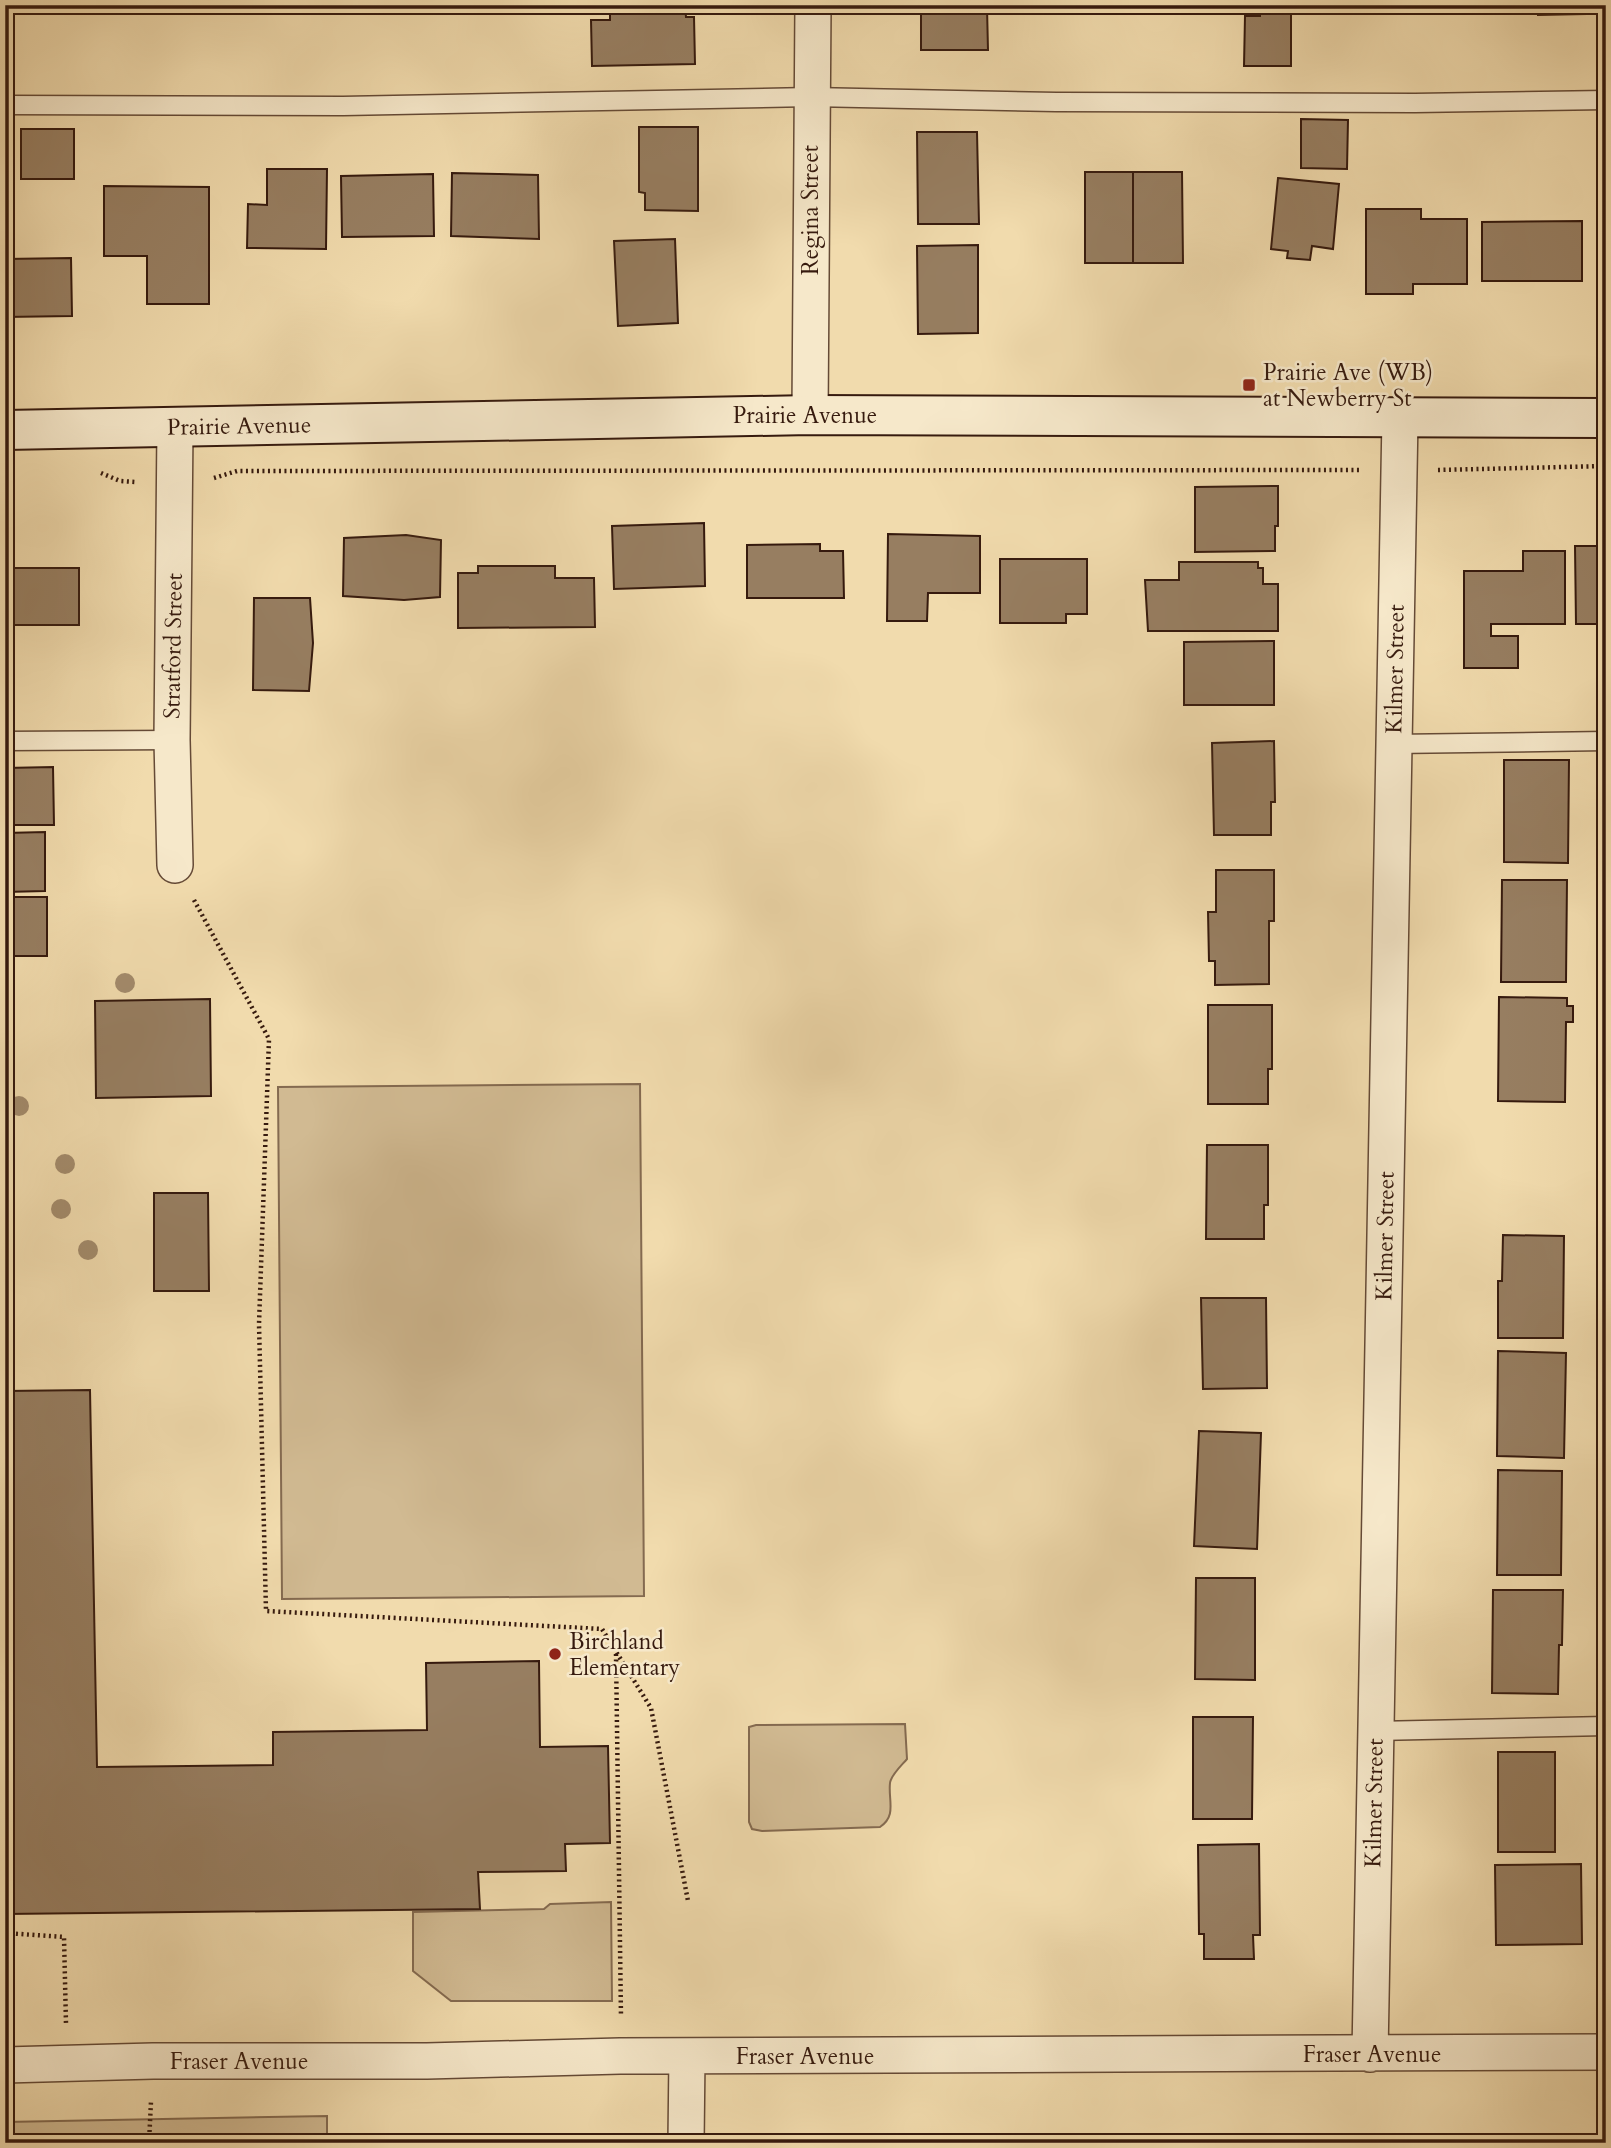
<svg xmlns="http://www.w3.org/2000/svg" width="1611" height="2148" viewBox="0 0 1611 2148" font-family="Cardo,serif">
  <rect width="100%" height="100%" fill="#f1dbad"/>
  <filter id="stains"><feTurbulence type="fractalNoise" baseFrequency=".00286" numOctaves="4"/><feColorMatrix values="0 0 0 0 .2 0 0 0 0 .09 0 0 0 0 .02 0 0 0 .5 -.17"/></filter>
  <radialGradient id="worn" r=".72"><stop offset=".6" stop-color="#630" stop-opacity="0"/><stop offset="1" stop-color="#630" stop-opacity=".3"/></radialGradient>
  <path fill="#d1ba92" stroke="#846a50" stroke-width="2" d="M640 1084 644 1596 282 1599 278 1087Z
    M905 1724 907 1759C901 1766 891 1775 890 1783 888 1800 897 1816 880 1827L762 1831 752 1829 749 1822V1727L756 1725Z
    M611 1902 612 2001H451L413 1971V1912L544 1909 550 1904Z
    M327 2116V2143H5V2122Z"/>
  <path fill="#977e61" stroke="#361a0e" stroke-width="2" d="M610 5 685 6 686 17H694L695 64 592 66 591 20H610Z
    M921 5H997V7H987L988 50H921Z
    M1260 5H1291V66H1244L1245 16H1260Z
    M1586 5V14L1538 15V6L1506 5Z
    M1301 119 1348 120 1347 169 1301 168Z
    M639 127H698V211L645 210V193L639 192Z
    M21 129H74V179H21Z
    M917 132H977L979 224H918Z
    M267 169H327L326 249 247 248 248 204 267 205Z
    M1085 172H1133V263H1085Z
    M1133 172H1182L1183 263H1133Z
    M452 173 538 175 539 239 451 236Z
    M433 174 434 236 342 237 341 176Z
    M1278 178 1339 184 1333 249 1312 246 1310 260 1287 258 1288 251 1271 249Z
    M104 186 209 187V304H147V256H104Z
    M1366 209H1421V219H1467V284H1413V294H1366Z
    M1582 221V281H1482V222Z
    M675 239 678 323 618 326 614 241Z
    M978 245V333L918 334 917 246Z
    M71 258 72 316 5 317V259Z
    M1278 486V526H1275V551L1195 552V487Z
    M704 523 705 586 614 589 612 526Z
    M888 534 980 536V593H928L927 621H887Z
    M406 535 441 540 440 597 404 600 343 596 344 538Z
    M820 544V551H843L844 598H747V545Z
    M1575 546H1606V624H1576Z
    M1523 551H1565V624H1491V636H1518V668H1464V571H1523Z
    M1000 559H1087V614H1066V623H1000Z
    M1179 562H1258V568H1263V584H1278V631H1148L1145 580H1179Z
    M478 566H555V578H594L595 627 458 628V573H478Z
    M5 568H79V625H5Z
    M254 598H310L313 643 309 691 253 690Z
    M1274 641V705H1184V642Z
    M1274 741 1275 802H1271V835H1214L1212 743Z
    M1504 760H1569L1568 863 1504 862Z
    M53 767 54 825H5V768Z
    M45 832V891L5 892V833Z
    M1216 870H1274V921H1269V984L1215 985V961H1209L1208 912H1216Z
    M1502 880H1567L1566 982H1501Z
    M5 897H47V956H5Z
    M1499 997 1567 998V1006H1573V1022H1566L1565 1102 1498 1101Z
    M210 999 211 1096 96 1098 95 1001Z
    M1208 1005H1272V1069H1268V1104H1208Z
    M1207 1145H1268V1205H1264V1239H1206Z
    M154 1193H208L209 1291H154Z
    M1503 1235 1564 1236 1563 1338H1498V1281H1502Z
    M1201 1298H1266L1267 1388 1203 1389Z
    M1498 1351 1566 1353 1564 1458 1497 1456Z
    M90 1390 97 1767 273 1765V1732L427 1730 426 1663 539 1661 540 1747 608 1746 610 1843 565 1844 566 1871 478 1872 480 1909 5 1914V1391Z
    M1199 1431 1261 1433 1257 1549 1194 1546Z
    M1498 1470 1562 1471 1561 1575H1497Z
    M1196 1578H1255V1680L1195 1679Z
    M1493 1590H1563L1562 1645H1559L1558 1694 1492 1693Z
    M1193 1717H1253L1252 1819H1193Z
    M1498 1752H1555V1852H1498Z
    M1259 1844 1260 1935H1253L1254 1959H1204V1934H1199L1198 1845Z
    M1581 1864 1582 1944 1496 1945 1495 1865Z"/>
  <g fill="none" stroke-linecap="round" stroke-linejoin="round">
    <g stroke="#654a36" stroke-width="21">
      <path id="lane" d="M5 105 343 106 811 97 1056 102 1415 103 1606 100
        M5 741 172 740
        M1393 744 1606 741
        M1376 1731 1606 1726"/>
    </g>
    <g stroke="#654a36" stroke-width="38">
      <path id="street" d="M810 415 813 5
        M175 427 172 740 175 865
        M1370 2054 1400 418
        M5 2065 153 2061H427L620 2056 1606 2052
        M686 2143 687 2056"/>
    </g>
    <g stroke="#361a0e" stroke-width="42">
      <path id="secondary" d="M5 430 810 415 1606 418"/>
    </g>
    <path stroke="#361a0e" stroke-width="4.5" stroke-dasharray="2 3.5" stroke-linecap="butt" d="M1438 470 1606 466
      M101 473 120 481 135 482
      M214 478 237 471 1359 470
      M194 900 269 1039 259 1324 266 1611 602 1629 651 1708 688 1901
      M616 1654 621 2017
      M5 1933 64 1937 66 2024
      M149 2143 151 2101"/>
    <use href="#lane" stroke="#f6e8ca" stroke-width="18"/>
    <use href="#street" stroke="#f6e8ca" stroke-width="35"/>
    <use href="#secondary" stroke="#f6e8ca" stroke-width="38"/>
  </g>
  <g fill="#a38b6c">
    <circle cx="125" cy="983" r="10"/>
    <circle cx="19" cy="1106" r="10"/>
    <circle cx="65" cy="1164" r="10"/>
    <circle cx="61" cy="1209" r="10"/>
    <circle cx="88" cy="1250" r="10"/>
  </g>
  <g fill="#8f2418" stroke="#f6e8ca" stroke-width="2.5">
    <rect x="1242" y="378" width="14" height="14" rx="3.5"/>
    <circle cx="555" cy="1654" r="7"/>
  </g>
  <g text-anchor="middle" dominant-baseline="central" stroke-width="5" stroke-linejoin="round" paint-order="stroke">
    <g font-size="23" fill="#361a0e" stroke="#f6e8ca">
      <text transform="translate(810 210) rotate(-90)">Regina Street</text>
      <text x="805" y="415">Prairie Avenue</text>
      <text transform="translate(239 426) rotate(-1)">Prairie Avenue</text>
      <text transform="translate(173 646) rotate(-89)">Stratford Street</text>
      <text transform="translate(1395 669) rotate(-89)">Kilmer Street</text>
      <text transform="translate(1385 1236) rotate(-89)">Kilmer Street</text>
      <text transform="translate(1374 1803) rotate(-89)">Kilmer Street</text>
      <text x="1372" y="2054">Fraser Avenue</text>
      <text x="805" y="2056">Fraser Avenue</text>
      <text x="239" y="2061">Fraser Avenue</text>
    </g>
    <g font-size="23" fill="#361a0e" stroke="#f6e8ca" text-anchor="start">
      <text x="1263" y="372">Prairie Ave (WB)<tspan x="1263" dy="26">at Newberry St</tspan></text>
      <text x="569" y="1641">Birchland<tspan x="569" dy="26">Elementary</tspan></text>
    </g>
  </g>
  <rect width="1611" height="2148" fill="none" stroke="#f1dbad" stroke-width="28"/>
  <rect x="7" y="7" width="1597" height="2134" fill="none" stroke="#361a0e" stroke-width="3.5"/>
  <rect x="14" y="14" width="1583" height="2120" fill="none" stroke="#361a0e" stroke-width="2"/>
  <rect width="100%" height="100%" filter="url(#stains)"/>
  <rect width="100%" height="100%" fill="url(#worn)"/>
</svg>
